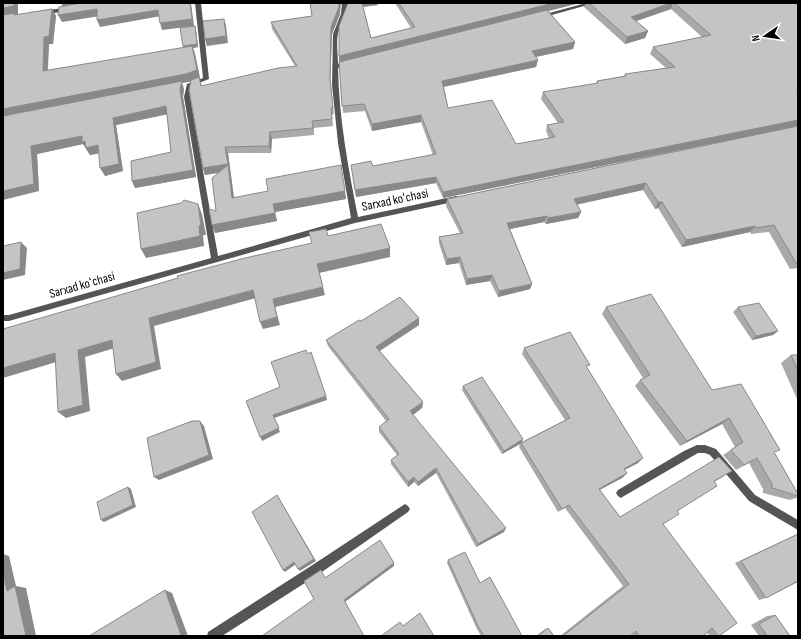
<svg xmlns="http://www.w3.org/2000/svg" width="801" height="639" viewBox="0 0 801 639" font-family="'Sofia Sans Condensed',sans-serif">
  <rect width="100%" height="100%" fill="#fff"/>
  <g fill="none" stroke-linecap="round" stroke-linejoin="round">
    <path fill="#555" fill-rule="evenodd" d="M405 504 408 506 410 509 408 512 319 574 222 636H207L208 632 311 566Z"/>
    <path fill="#555" fill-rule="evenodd" d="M195 3H201L209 79 192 86 190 97 218 256 351 218 338 143 332 85 333 34 341 14 342 3H348C349 15 341 22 338 33 336 43 338 54 338 64L349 61 352 63 338 68C339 118 348 167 358 217L456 196 458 197 459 199 458 201 355 223 9 321H3V315H9L211 258 184 97 187 84 203 78Z
      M586 3H595L541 18 538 16Z
      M69 7 72 9 71 10 43 15 40 13 43 11Z
      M697 445H705L716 449 755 495 798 520V530L749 501 710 455 705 453H698L624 496 621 498 618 496 616 493 618 490 684 451Z"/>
  </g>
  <path fill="#a9a9a9" d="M3 3H18V14L15 15 52 9 56 16 53 44H49L48 70 183 48V46L195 26 196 30 198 47 193 48 195 54 200 78H199L202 86 295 66 272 29 271 22 340 14 332 34 330 85 334 114 332 115 333 126 314 128V135L272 139 271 153H228L234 197 346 199 275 212 277 221 215 233 218 173 205 175 203 168 191 81 182 83 184 89 183 97 196 177 135 188 132 181 171 152 167 114 116 125 123 171 105 176 99 153 90 155 83 144 37 154 39 191Z
    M348 3H378V5L363 7 371 38 411 28 395 3H580L548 11 575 42 573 49 536 57 538 60 536 67 444 87 448 108 516 144 549 138 546 131 547 125 558 123 541 99 543 92 596 84 597 81 624 76 625 74 666 68 650 54 653 47 702 37 671 9 636 21 648 31 645 38 625 44 584 7 586 3H798V90H797L798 93V126L443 198 436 183 356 197 351 165 373 166 433 155 421 122 372 131 365 111 343 113 339 56Z
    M798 126V268L790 269 769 232 751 234 750 232 682 247 658 208 655 209 643 190 577 204 581 212 578 218 546 224 544 222 510 229 532 284 530 289 498 297 490 281 466 285 459 263 446 265 439 243V237L460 233 446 206 447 199Z
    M606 307 712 390 775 454 798 494V497L790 500 763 493V489L749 463 736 470 723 455 735 447 722 424 680 446 635 386 640 380 643 378 602 314Z
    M738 307 778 331 773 335 752 340 733 312Z
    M419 318V325L380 351 423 402 422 408 413 415 504 532 476 547 436 473 418 486 414 482 408 487 391 464V460L397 455 379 432V427L386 421 328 346 326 340 361 321Z
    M524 348 588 369 638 463 624 470 627 473 622 478 600 490 620 517 725 476 714 482 677 511 663 524 719 636H710L707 633 703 636H633L632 634 630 636H560L623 586 565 508 558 512 519 447 520 444 502 454 462 390 463 386 523 439 522 442 565 420 522 354Z
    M791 355H798V399H797L781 363Z
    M798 534V582L766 598 759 600 735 563Z
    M448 560 480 583 522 636H481L476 627 447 563Z
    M775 615 790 636H759L751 625 767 616Z
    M548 628 554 636H536L545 629Z"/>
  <path fill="#898989" d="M14 3H18V14L14 15 18 21 3 17V8Z
    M61 3H85L63 7Z
    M190 3H191L194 26 162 30 160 23Z
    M339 3H341L340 14 332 34 330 85 334 114 330 78 331 27Z
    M362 3H378V5L362 7Z
    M554 3H580L339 63V56Z
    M671 3H673L671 9 628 24 631 17Z
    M52 9 56 16 53 44H49L47 79 43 71 44 37Z
    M97 9 100 16 62 22 58 15Z
    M158 10 161 16 100 27 97 20Z
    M224 19 226 26 228 43 207 46 205 39Z
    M195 26 196 30 198 47 193 48 195 54 200 78H199L203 93 199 78 189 82 182 83 184 89 183 97 196 177 135 188 132 181 193 170 180 90 3 117V109L184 50 183 46Z
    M648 31 645 38 625 44 627 37Z
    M575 42 573 49 530 58 532 51Z
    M538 60 536 67 442 87V81Z
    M166 106 169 114 116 125 123 171 105 176 100 168 113 118Z
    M421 115V122L372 131V124Z
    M798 120V126L443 198V192Z
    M270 132 272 139 271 153 269 146Z
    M82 136 98 145 102 153 90 155 83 144 37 154 39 191 3 200V191L31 146Z
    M225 147 228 153 235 206 232 198 228 171 205 175 203 168Z
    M436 177V183L356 197 355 190Z
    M646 183 643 190 571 206 574 199Z
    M345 191 346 199 275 212 277 221 215 233 212 225 273 204Z
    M658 202H662L658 208 655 209Z
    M198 204 202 214 206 235H203L204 246 146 258 141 249Z
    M581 212 578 218 546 224 548 218Z
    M547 216 544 222 506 230 507 223Z
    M755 226 750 232 682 247 686 240Z
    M21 242 27 248 25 275 3 280V273Z
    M390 248V257L319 273 317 264Z
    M460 257 459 263 446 265 447 259Z
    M492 275 490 281 466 285 467 279Z
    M532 284 530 289 498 297 499 291Z
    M323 287 325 295 275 307 280 325 263 329 260 322 273 299Z
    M253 290 256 298 154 326 161 369 122 381 116 374 149 318Z
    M419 318V325L376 353V347Z
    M778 331 773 335 752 340 756 336Z
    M112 340 118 347 85 357 90 411 66 418 58 412 78 350Z
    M55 353 63 360 3 378V368Z
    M326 396 327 400 274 418 280 432 262 441 260 437 273 415Z
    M423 402 422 408 410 417V411Z
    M729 418 722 424 680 446 687 441Z
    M200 421 204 426 213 459 159 480 154 477Z
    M523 439 521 443 520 444 502 454 504 451Z
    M643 458 638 463 619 473 624 469Z
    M436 468V473L418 486V482Z
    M627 473 622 478 595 492 599 489Z
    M414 477V482L408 487V482Z
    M128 487 131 489 136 507 104 522 101 520Z
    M277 495 316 561 300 571 298 569Z
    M506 528 504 532 476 547 478 544Z
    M3 554 9 556 16 586 26 588 36 636H26L7 591 3 573Z
    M294 562 296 564 285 572 283 570Z
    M394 563V566L345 602 364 636 344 600Z
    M165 590 172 593 188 636H180Z"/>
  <path fill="#c4c4c4" stroke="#898989" d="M3 3H14V6L3 8Z
    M80 3H190L192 19 160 23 158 10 97 20V9L58 15 59 7Z
    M310 3H339V7L331 27 330 78 333 108H331L332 119 312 121 313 128 270 132 269 146 225 147 228 164 203 168 189 90 191 80 199 77 201 86 278 68 297 66 271 22 312 16Z
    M348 3H362L371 38 415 27 399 3H554L339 56V26Z
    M589 3H671L631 17 648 31 627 37Z
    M674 3H798V87L797 88 798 93V120L443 192 436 177 355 190 351 165 371 161 373 166 436 154 421 115 372 124 364 104 342 106 339 62 547 10 575 42 532 51 538 60 442 81 448 108 492 100 516 144 555 137 547 125 564 122 543 92 598 83 597 81 626 76 625 74 675 67 653 47 711 35Z
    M52 9 49 36 44 37 43 71 192 46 197 70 186 74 3 109V15L14 13V15Z
    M224 19 226 36 205 39 203 21Z
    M195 26 197 44 183 46 180 28Z
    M182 81 180 90 193 170 132 181 131 161 171 152 166 106 113 118 119 164 100 168 98 145 86 148 85 141 82 142V136L31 146 34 184 3 191V116Z
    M798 126V263H796L774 225 756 228 755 226 686 240 662 202H658L646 183 574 199 581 212 548 218 547 216 507 223 532 284 499 291 492 275 467 279 460 257 447 259 439 237 463 233 447 199Z
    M228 165 232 198 268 191 266 179 341 165 345 191 273 204 275 213 212 225 209 209 216 211 212 178Z
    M184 200 198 204 201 225 199 226 200 236 141 249 137 213 181 203Z
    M381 224 390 248 317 264 323 287 273 299 277 317 260 322 253 290 149 318 156 362 116 374 112 340 78 350 83 405 58 412 55 353 3 368V329L178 278 177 276 245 258 312 243 309 232 326 229 328 236Z
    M21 242 20 269 3 273V246Z
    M651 294 712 390 741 384 780 450 774 452 798 494V496L772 488V484L757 458 744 465 731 450 743 442 729 418 687 441 640 380 650 375 606 307Z
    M400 297 419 318 376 347 423 402 410 411 506 528 478 544 436 468 418 482 414 477 408 482 391 460 399 454 379 427 389 419 326 340 359 320 361 321Z
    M759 303 778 331 756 336 738 307Z
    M570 332 590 365 586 366 643 458 624 469 627 473 599 489 620 517 719 457 732 471 714 481 717 486 677 511 679 514 663 524 737 623 719 636H718L712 628 703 636H639L636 631 630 636H563L629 584 569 505 562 509 521 443 570 418 524 348Z
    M306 350 308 354 311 352 326 396 273 415 279 428 260 437 246 401 280 387 271 362Z
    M791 355H798V370Z
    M482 377 523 439 504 451 463 386Z
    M192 421H200L209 455 154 477 147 438Z
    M128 487 133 505 101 520 97 502Z
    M277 495 314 559 298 569 294 562 283 570 252 512Z
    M798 534V581L766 598 741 561Z
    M380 540 394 563 344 600 364 636H262L314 599 304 581 321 570 325 578Z
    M465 552 480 583 490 577 522 636H484L478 626 448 560Z
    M3 573 7 591 15 586 26 636H3Z
    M165 590 181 635 180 636H89Z
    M420 613 434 636H381L400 622 403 626Z
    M775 615 790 636H767L759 624Z
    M548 628 554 636H538Z"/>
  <g text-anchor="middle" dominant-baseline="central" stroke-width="3" stroke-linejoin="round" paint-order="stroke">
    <g font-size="13" fill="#000" stroke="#fff">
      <text transform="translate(395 200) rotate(-12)">Sarxad koʻchasi</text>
      <text transform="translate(82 285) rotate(-16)">Sarxad koʻchasi</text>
    </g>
  </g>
  <rect width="801" height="639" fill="none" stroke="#000000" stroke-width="8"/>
  <g transform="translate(765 36) rotate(257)" stroke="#ffffff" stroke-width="3" paint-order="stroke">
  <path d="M0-3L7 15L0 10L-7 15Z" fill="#000000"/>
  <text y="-6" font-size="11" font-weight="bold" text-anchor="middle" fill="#000000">N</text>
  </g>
</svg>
